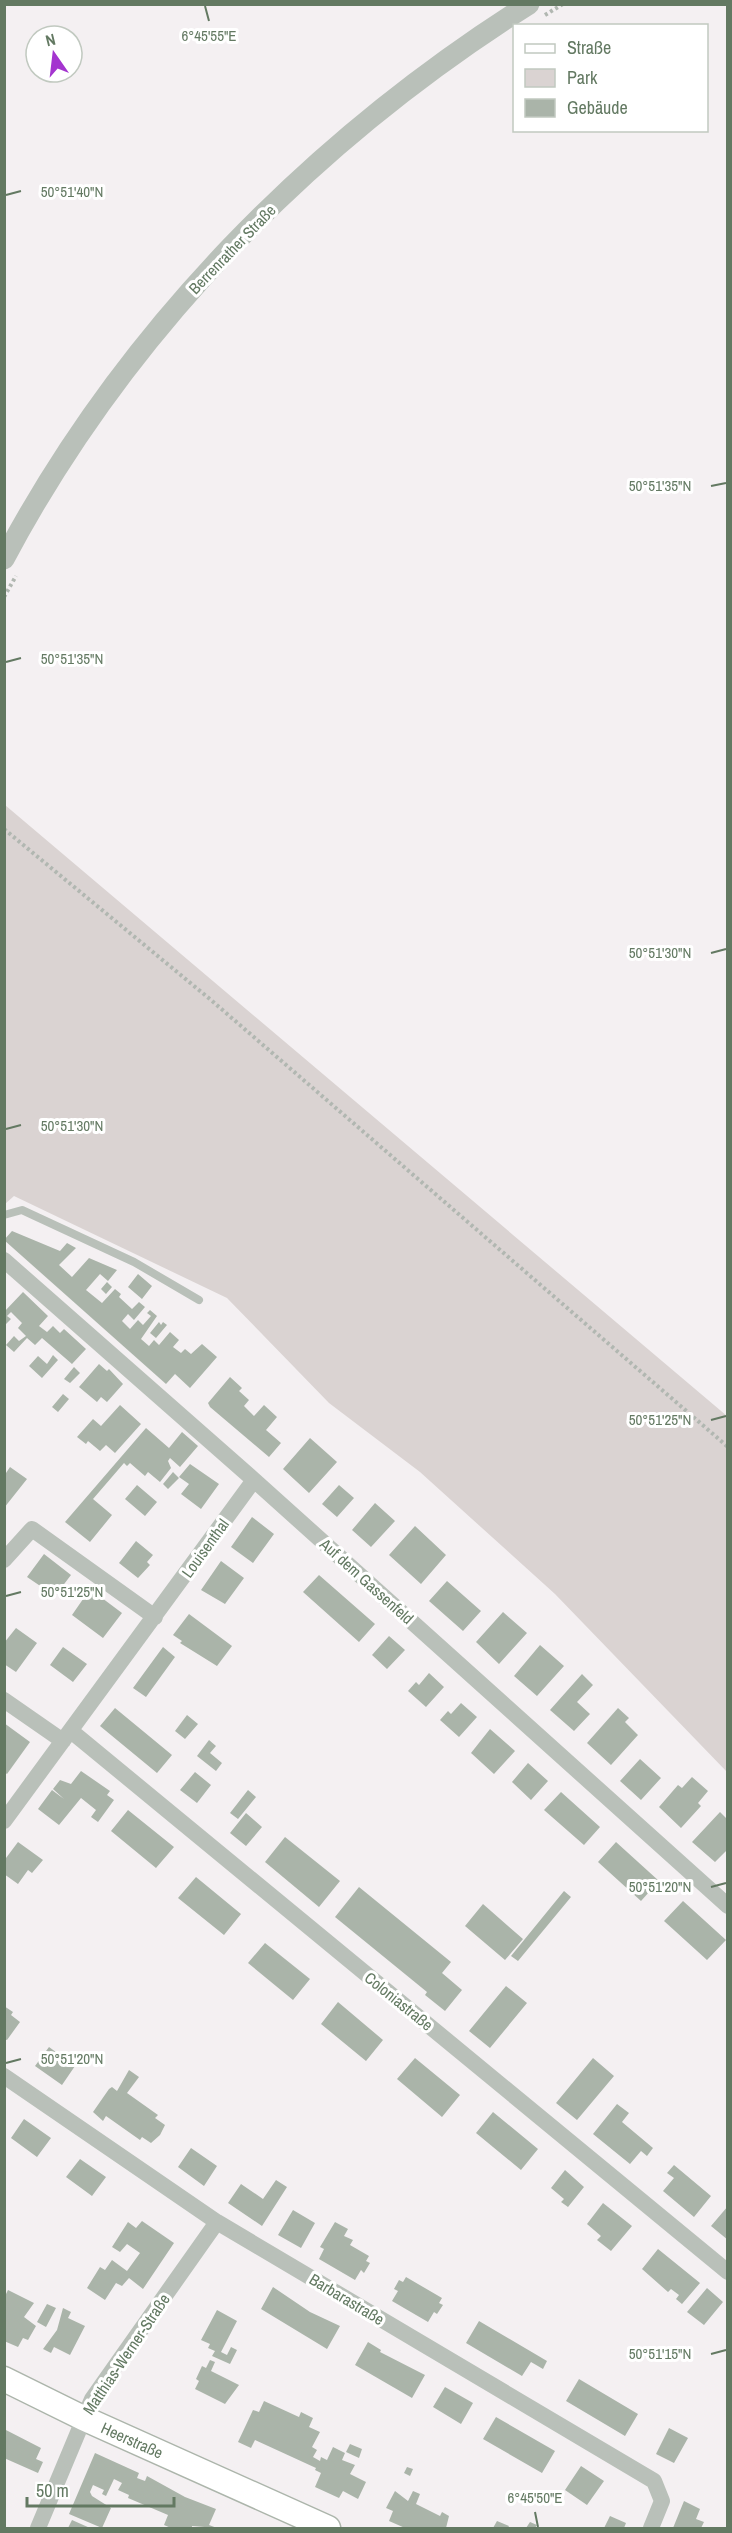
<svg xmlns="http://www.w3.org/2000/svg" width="732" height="2533" viewBox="0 0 732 2533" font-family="'Archivo Narrow',sans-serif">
  <rect width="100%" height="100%" fill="#f4f0f2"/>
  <path fill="#dad3d2" d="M5 805 727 1416V1772L555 1594 420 1472 329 1403 227 1298 14 1196 5 1204Z"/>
  <path fill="#aab4a9" d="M12 1231 60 1251 67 1243 76 1248 59 1265 72 1277 89 1258 117 1270 108 1281 100 1274 86 1290 102 1303 115 1289 121 1294 119 1297 132 1309 139 1302 145 1307 134 1320 128 1314 122 1321 130 1329 138 1320 143 1325 151 1316 147 1313 150 1310 157 1316 141 1339 149 1346 154 1340 159 1345 170 1332 179 1340 173 1347 181 1353 185 1349 191 1354 202 1344 217 1357 190 1388 175 1374 166 1384 4 1240Z
    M138 1274 152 1286 142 1299 128 1287Z
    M107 1282 112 1287 106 1294 101 1289Z
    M23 1292 48 1316 39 1326 47 1332 53 1326 60 1333 64 1329 86 1349 72 1364 42 1338 35 1345 27 1338 14 1352 6 1345 14 1336 19 1341 26 1336 18 1328 22 1323 11 1312 7 1316 11 1319 4 1326V1312Z
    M159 1322 161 1325 163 1322 167 1325 156 1338 150 1333Z
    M53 1355 58 1360 42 1378 29 1366 38 1356 47 1364Z
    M99 1364 107 1371 109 1369 123 1384 107 1402 101 1397 97 1402 79 1387Z
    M74 1367 80 1373 70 1383 64 1379Z
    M230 1377 242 1388 239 1391 249 1400 244 1406 254 1416 264 1405 277 1417 266 1430 281 1443 269 1457 210 1407 208 1403Z
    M63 1394 69 1399 58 1412 52 1407Z
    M120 1405 141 1424 115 1453 106 1445 100 1451 88 1441 86 1444 77 1437 93 1419 101 1426Z
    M146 1428 169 1448 182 1432 198 1446 180 1467 170 1458 168 1461 171 1468 160 1482 148 1472 145 1476 130 1463 127 1466 124 1463 93 1499 112 1515 90 1542 65 1522Z
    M310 1438 337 1462 309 1493 283 1469Z
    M190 1464 219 1484 201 1509 181 1494 189 1484 179 1477Z
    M10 1467 27 1479 4 1508V1476Z
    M173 1472 179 1478 168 1489 163 1484Z
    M137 1485 157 1502 145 1516 125 1499Z
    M339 1485 354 1498 337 1517 322 1504Z
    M375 1503 395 1521 371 1547 352 1530Z
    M252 1517 274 1534 253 1563 231 1547Z
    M415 1526 446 1555 421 1584 389 1555Z
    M136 1541 153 1555 147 1562 150 1565 138 1578 119 1563Z
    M44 1554 71 1575 55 1596 27 1577Z
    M221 1561 244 1578 225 1604 201 1590Z
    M319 1575 375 1624 359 1642 303 1592Z
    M447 1581 481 1611 463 1631 429 1601Z
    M90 1589 122 1613 103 1638 72 1615Z
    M503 1612 527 1633 499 1664 476 1642Z
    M189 1614 232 1646 217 1666 180 1643 182 1641 173 1635Z
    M16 1628 37 1643 16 1672 4 1664V1643Z
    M389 1636 405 1650 387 1669 372 1655Z
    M540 1645 564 1666 537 1696 514 1676Z
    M63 1647 87 1664 73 1682 50 1665Z
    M163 1647 175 1657 146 1697 133 1688Z
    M429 1673 444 1687 426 1707 408 1691 416 1682 419 1685Z
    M582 1674 593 1685 577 1702 590 1714 574 1731 550 1710Z
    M461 1703 477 1717 459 1737 440 1720 448 1711 451 1714Z
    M115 1708 172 1755 157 1773 100 1726Z
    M618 1708 629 1718 625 1722 638 1735 611 1765 587 1743Z
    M187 1715 198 1724 185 1739 175 1731Z
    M4 1723 30 1742 7 1774 4 1772Z
    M490 1729 515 1751 494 1774 471 1753Z
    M209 1740 216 1746 210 1753 222 1763 216 1771 197 1756Z
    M640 1759 661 1778 641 1800 620 1781Z
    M528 1763 548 1781 531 1800 512 1782Z
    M81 1771 110 1791 107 1795 114 1800 98 1822 91 1817 96 1810 81 1798 59 1825 38 1809 52 1790 64 1799 53 1789 60 1780 71 1784Z
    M195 1772 211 1785 197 1803 180 1790Z
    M692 1777 708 1791 698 1803 701 1806 681 1828 659 1807 678 1785 682 1788Z
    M248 1790 256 1797 238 1819 230 1813Z
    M561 1792 600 1827 584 1845 544 1810Z
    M128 1810 174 1847 156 1868 111 1831Z
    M720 1812 728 1820V1849L715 1862 692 1842Z
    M246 1813 262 1827 246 1846 230 1833Z
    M285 1837 340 1881 319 1907 265 1862Z
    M18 1842 43 1860 32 1873 28 1870 18 1884 4 1874V1857L6 1858Z
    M616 1842 659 1881 641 1901 598 1862Z
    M196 1877 241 1914 224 1935 178 1898Z
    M359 1887 451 1962 442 1973 462 1990 445 2011 425 1995 427 1992 335 1917Z
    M564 1891 571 1897 518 1961 511 1956Z
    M683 1901 726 1940 707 1960 664 1921Z
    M483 1904 523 1939 505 1960 465 1926Z
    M265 1943 310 1979 293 2000 248 1963Z
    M506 1986 527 2003 490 2048 469 2031Z
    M338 2002 383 2040 366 2061 321 2024Z
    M4 2006 13 2012 11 2015 20 2022 7 2040 4 2039Z
    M49 2047 75 2066 62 2085 35 2066Z
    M415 2058 460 2095 442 2117 397 2079Z
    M593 2058 614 2076 577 2120 556 2103Z
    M129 2070 139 2077 127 2093 158 2115 155 2118 165 2125 160 2135 151 2143 142 2137 140 2140 106 2116 103 2121 93 2112 109 2089 112 2087 117 2091Z
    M617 2104 629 2113 622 2122 653 2148 647 2156 641 2151 630 2164 593 2134Z
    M493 2112 538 2149 521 2170 476 2133Z
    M24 2119 51 2138 37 2157 11 2138Z
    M191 2148 217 2166 204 2186 178 2167Z
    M80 2159 106 2177 92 2196 66 2177Z
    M674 2165 711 2196 694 2217 663 2191 674 2178 667 2173Z
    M565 2170 584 2187 568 2207 561 2202 564 2199 551 2188Z
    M276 2180 287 2187 262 2226 228 2203 241 2184 263 2199Z
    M603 2203 632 2226 611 2251 597 2240 601 2236 587 2224Z
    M728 2206V2240L711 2226Z
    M293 2210 315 2223 301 2248 278 2235Z
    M142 2221 174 2243 143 2289 129 2278 122 2286 116 2283 105 2300 87 2288 100 2267 105 2270 112 2260 127 2271 140 2253 127 2244 120 2252 112 2247 128 2222 136 2228Z
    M335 2222 348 2229 344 2236 353 2240 350 2245 369 2256 366 2261 370 2263 364 2273 361 2270 355 2280 319 2259 324 2249 320 2247Z
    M658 2249 700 2283 682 2304 676 2299 679 2295 671 2289 668 2292 642 2269Z
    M406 2277 442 2298 439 2303 443 2305 437 2314 434 2312 428 2322 392 2301 398 2291 394 2289 399 2280 403 2282Z
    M273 2287 310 2312 340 2326 327 2349 261 2309Z
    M707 2288 723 2302 704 2325 687 2312Z
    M8 2290 34 2303 24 2317 36 2326 28 2340 23 2338 18 2347 4 2341V2298Z
    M47 2304 56 2308 46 2327 37 2322Z
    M63 2308 71 2312 68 2318 85 2326 70 2355 54 2347 51 2353 43 2349 57 2330Z
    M217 2310 237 2321 221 2352 227 2355 231 2347 237 2350 230 2364 212 2356 215 2351 208 2348 210 2344 201 2340Z
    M479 2321 547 2361 543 2369 531 2362 522 2376 466 2343Z
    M368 2342 381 2350 380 2352 425 2375 412 2398 355 2365Z
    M210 2360 215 2362 211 2371 239 2385 225 2404 195 2389 199 2381 196 2379 202 2366 206 2368Z
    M579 2379 638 2414 625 2436 566 2401Z
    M445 2387 473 2403 461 2424 433 2407Z
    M264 2401 299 2417 301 2412 313 2418 309 2427 320 2432 312 2447 317 2450 313 2457 320 2461 321 2457 327 2460 333 2447 345 2453 342 2460 355 2465 350 2474 366 2482 358 2499 343 2491 339 2498 315 2487 321 2473 315 2470 316 2468 255 2440 251 2448 238 2442 253 2410 259 2412Z
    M496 2417 555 2451 542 2473 483 2439Z
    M669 2428 688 2438 674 2463 656 2454Z
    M4 2429 41 2448 36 2459 43 2462 38 2473 4 2458Z
    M350 2444 362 2449 359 2458 346 2452Z
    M95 2453 139 2473 137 2478 145 2481 147 2476 185 2497 216 2509 209 2525 217 2528 192 2526V2528H171L164 2525 168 2515 128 2498 129 2495 118 2490 122 2483 114 2479 106 2496 102 2494 104 2490 93 2485 90 2492 92 2496 111 2508 102 2528 69 2514Z
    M581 2466 604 2481 587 2505 565 2490Z
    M407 2467 413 2469 410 2476 404 2473Z
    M395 2491 408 2501 413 2491 420 2494 416 2504 440 2516 442 2512 449 2516 446 2528H405L389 2521 393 2511 386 2508Z
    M684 2501 700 2509 696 2519 704 2522 701 2528H673Z
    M610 2516 626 2523 624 2528H604Z
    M72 2520 90 2528H68Z
    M497 2521 509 2526 508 2528H493Z
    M530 2522 537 2525 535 2528H526Z"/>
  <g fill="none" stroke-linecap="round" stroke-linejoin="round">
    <g stroke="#acb5ab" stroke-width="27">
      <g id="secondary">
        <path id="s1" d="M4 2379 83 2418 328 2528"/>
      </g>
    </g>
    <path stroke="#b1b7b1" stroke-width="4" stroke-dasharray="3 3" stroke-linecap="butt" d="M545 15 563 4
      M4 597 16 576
      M4 829 211 1000 728 1447"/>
    <path stroke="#b9c0b9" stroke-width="8" d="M4 1215 22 1210 134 1262 199 1300"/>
    <path stroke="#b9c0b9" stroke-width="16" d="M4 1260 254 1480 728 1906
      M4 1560 32 1529 155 1617
      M4 1700 63 1741
      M71 1731 728 2272
      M4 1821 254 1480
      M4 2076 217 2222 654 2481 662 2501 651 2528
      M38 2528 92 2399 217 2222"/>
    <path stroke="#b9c0b9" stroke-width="21" d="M4 559C125 331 312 141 529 4"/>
    <use href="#secondary" stroke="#fff" stroke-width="24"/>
  </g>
  <path fill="none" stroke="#637962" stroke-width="2" d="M205 6 209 21M6 195 21 191M711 486 726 483M6 662 21 658M711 953 726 949M6 1129 21 1125M711 1420 726 1416M6 1596 21 1592M711 1887 726 1883M6 2063 21 2059M711 2354 726 2350M535 2512 538 2527"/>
  <g text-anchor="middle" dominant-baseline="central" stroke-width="6" stroke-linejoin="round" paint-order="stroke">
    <g font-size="16" fill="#637962" stroke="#fff">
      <text transform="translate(232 249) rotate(-46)">Berrenrather Straße</text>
      <text transform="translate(205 1548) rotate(-54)">Louisenthal</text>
      <text transform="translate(367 1581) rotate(42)">Auf dem Gassenfeld</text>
      <text transform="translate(399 2001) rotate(39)">Coloniastraße</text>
      <text transform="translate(347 2299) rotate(31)">Barbarastraße</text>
      <text transform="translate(126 2354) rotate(-56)">Matthias-Werner-Straße</text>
      <text stroke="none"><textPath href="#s1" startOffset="142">Heerstraße</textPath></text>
    </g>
  </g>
  <g font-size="15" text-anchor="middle" fill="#637962" stroke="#fff" stroke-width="6" stroke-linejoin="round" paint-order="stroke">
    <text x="209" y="41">6°45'55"E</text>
    <text x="72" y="197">50°51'40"N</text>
    <text x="660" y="491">50°51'35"N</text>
    <text x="72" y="664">50°51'35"N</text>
    <text x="660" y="958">50°51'30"N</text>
    <text x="72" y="1131">50°51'30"N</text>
    <text x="660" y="1425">50°51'25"N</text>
    <text x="72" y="1597">50°51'25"N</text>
    <text x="660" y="1892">50°51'20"N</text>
    <text x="72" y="2064">50°51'20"N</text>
    <text x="660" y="2359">50°51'15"N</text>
    <text x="535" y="2503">6°45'50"E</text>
  </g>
  <rect width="732" height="2533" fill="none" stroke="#637962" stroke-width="12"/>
  <rect x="513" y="24" width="195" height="108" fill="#ffffff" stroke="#c1c9c0" stroke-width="1.5"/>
  <rect x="525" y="44" width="30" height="9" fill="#ffffff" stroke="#c1c9c0" stroke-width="1.5"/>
  <text x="567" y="54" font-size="18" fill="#637962">Straße</text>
  <rect x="525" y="69" width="30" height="18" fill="#dad3d2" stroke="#c1c9c0" stroke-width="1.5"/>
  <text x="567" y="84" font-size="18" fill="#637962">Park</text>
  <rect x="525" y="99" width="30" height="18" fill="#aab4a9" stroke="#c1c9c0" stroke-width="1.5"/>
  <text x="567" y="114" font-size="18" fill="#637962">Gebäude</text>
  <g transform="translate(54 54) rotate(346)"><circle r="28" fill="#ffffff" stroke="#c1c9c0" stroke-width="1.5"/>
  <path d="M0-4.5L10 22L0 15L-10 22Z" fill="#a435cf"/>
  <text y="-9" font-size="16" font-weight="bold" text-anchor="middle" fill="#637962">N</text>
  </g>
  <path d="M27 2497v9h147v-9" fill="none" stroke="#637962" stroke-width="3"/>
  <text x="36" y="2497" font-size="18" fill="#637962" stroke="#ffffff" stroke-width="4.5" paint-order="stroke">50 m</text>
</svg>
